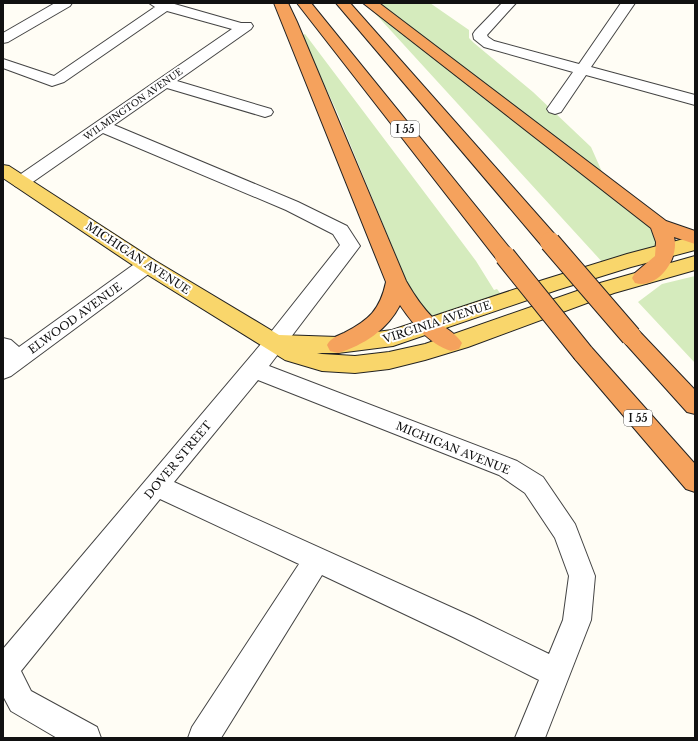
<svg xmlns="http://www.w3.org/2000/svg" width="698" height="741" viewBox="0 0 698 741" font-family="'Libre Baskerville',serif">
  <rect width="100%" height="100%" fill="#fffdf5"/>
  <path fill="#d5ebbd" d="M379 3H430L469 30V38L474 43 533 92 591 147 603 174Z
    M372 10 649 226 659 248 604 264Z
    M305 34 443 217 476 261 494 290 497 289 503 297 435 318 426 313 415 302 337 112 306 45 303 35Z
    M695 276V363L638 302 662 284Z"/>
  <g fill="none" stroke-linecap="round" stroke-linejoin="round">
    <g stroke="#444" stroke-width="2">
      <path id="minor" d="M55 3H72L70 6 8 42 3 43V33Z
        M149 3H171L241 23H251L253 26 251 29 177 81 271 109 273 112 271 115 265 117 167 88 114 125 298 202 347 226 360 246 269 366 517 461 543 477 575 524 595 576 591 620 545 738H515L539 680 453 637 322 575 221 738H188L192 727 299 564 160 499 21 671 31 691 97 727 101 738H57L11 711 3 696V649L267 337 340 245 333 234 286 210 103 133 27 186 21 188 15 186 12 182 15 178 232 29 167 11 64 82 52 86 3 68V59L54 76 155 7ZM258 380 499 475 525 493 555 538 569 576 563 620 549 654 473 617 174 482Z
        M502 3H516L487 35 488 37 494 41 579 64 621 3H635L591 67 695 95V105L586 75 561 112 555 114 549 112 547 109 573 72 484 47 474 39 473 34 475 31Z
        M147 258 154 260 157 265 154 270 11 376 3 379V338L11 340 19 347 140 260Z"/>
    </g>
    <g stroke="#222" stroke-width="2">
      <path id="major" d="M3 165 9 166 154 260 279 335 338 337 392 330 543 280 627 254 695 236V250L631 267 557 290 393 346 338 353H317L322 354 355 356 389 352 425 344 600 283 695 256V270L614 293 468 347 425 360 389 369 355 373 322 371 285 360 140 270 3 178Z"/>
    </g>
    <g stroke="#222" stroke-width="2">
      <path id="highway" d="M274 3H288L297 22 406 281C414 295 423 308 434 319 443 327 456 333 462 343L459 349 451 351C429 344 412 323 400 305 387 330 364 345 338 353L330 351 327 345C331 338 337 336 344 333 369 320 380 310 386 282Z
        M297 3H311L512 251 515 256 512 261 505 263 498 261Z
        M336 3H350L557 237 560 242 557 247 550 248 543 247Z
        M363 3H379L666 221 695 231V244L674 237C680 258 658 290 635 283L632 278 635 273 655 256 656 242 651 228Z
        M631 328 638 330 695 390V414L687 412 624 342 620 336 624 330Z
        M583 345 591 347 695 464V492L686 489 575 359 572 353 575 347Z"/>
    </g>
    <use href="#minor" fill="#fff" fill-rule="evenodd"/>
    <use href="#major" fill="#f9d66b" fill-rule="evenodd"/>
    <use href="#highway" fill="#f5a25d" fill-rule="evenodd"/>
    <g stroke="#222" stroke-width="22" stroke-linecap="butt">
      <path id="highway-bridge" d="M550 242 631 336
        M505 256 583 353"/>
    </g>
    <use href="#highway-bridge" stroke="#f5a25d" stroke-width="20"/>
  </g>
  <g text-anchor="middle" dominant-baseline="central" stroke-width="4" stroke-linejoin="round" paint-order="stroke">
    <g font-size="9" fill="#111" stroke="#fff">
      <text transform="translate(133 104) rotate(-35)">WILMINGTON AVENUE</text>
    </g>
    <g fill="#fff" stroke="#585858" stroke-width="1">
      <rect x="391" y="121" width="28" height="16" rx="3"/>
      <rect x="624" y="410" width="28" height="16" rx="3"/>
    </g>
    <g font-size="10" font-weight="bold" fill="#111">
      <text x="405" y="129">I 55</text>
      <text x="638" y="418">I 55</text>
    </g>
    <g font-size="11" fill="#111" stroke="#fff">
      <text transform="translate(138 258) rotate(33)">MICHIGAN AVENUE</text>
      <text transform="translate(75 318) rotate(-36)">ELWOOD AVENUE</text>
      <text transform="translate(437 322) rotate(-18)">VIRGINIA AVENUE</text>
      <text transform="translate(453 448) rotate(22)">MICHIGAN AVENUE</text>
      <text transform="translate(178 460) rotate(-50)">DOVER STREET</text>
    </g>
  </g>
  <rect width="698" height="741" fill="none" stroke="#111111" stroke-width="8"/>
</svg>
